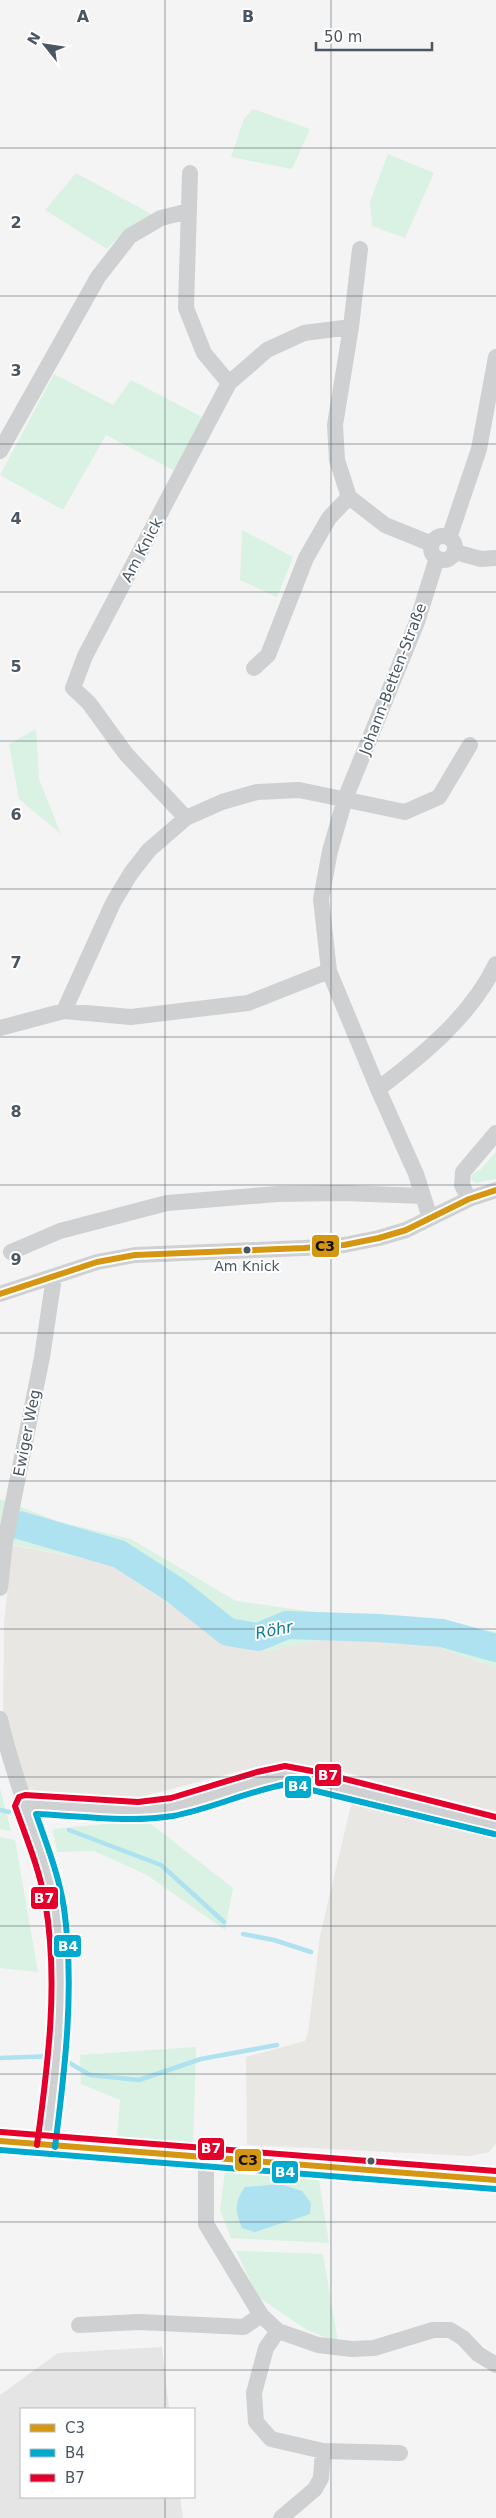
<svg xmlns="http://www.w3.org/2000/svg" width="496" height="2518" viewBox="0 0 496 2518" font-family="'DejaVu Sans',sans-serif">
  <rect width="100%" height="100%" fill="#f4f4f4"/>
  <path fill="#e8e7e3" d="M12 1545 107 1563 224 1640 267 1651 364 1631 431 1644 496 1668V1818L329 1767 264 1765 136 1798 76 1801 22 1787 3 1712 4 1624Z
    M352 1801 496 1838V2144L489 2152 469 2156 247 2145 246 2057 305 2041 308 2033 320 1936Z"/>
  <path fill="#e6e5e6" d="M162 2347 169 2409H21V2497H180L183 2518H0V2395L58 2353Z"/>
  <path fill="#d9f2e3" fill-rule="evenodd" d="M253 109 310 129 292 169 231 157 244 119Z
    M388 154 434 173 405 238 372 226 370 202Z
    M76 173 155 216 125 231 107 249 45 210Z
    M54 374 113 405 131 380 204 418 175 471 106 435 63 510 0 475Z
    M242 530 293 557 277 597 240 580Z
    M36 729 39 779 61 834 19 799 9 744Z
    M496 1152V1179L475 1183 471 1179 473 1174 481 1169Z
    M0 1499 60 1522 131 1539 236 1601 343 1616H385L496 1632V1668L431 1644 364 1631 267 1651 224 1640 107 1563 0 1542Z
    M0 1788 11 1831 0 1829Z
    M146 1820 233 1888 225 1930 147 1875 94 1851 57 1852 53 1829Z
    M0 1837 15 1840 38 1972 0 1968Z
    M196 2047 193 2145 117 2140 120 2100 81 2084 80 2055Z
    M225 2170 318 2174 329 2243 231 2238 220 2210ZM281 2184 277 2224 255 2232 245 2187Z
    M236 2251 323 2254 338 2342 307 2330 258 2297Z"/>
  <path fill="#aee2f0" d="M281 2184 302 2191 311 2203 310 2214 255 2232 242 2228C235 2212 234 2202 245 2187Z"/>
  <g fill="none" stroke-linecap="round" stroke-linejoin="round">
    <path stroke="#aee2f0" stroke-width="4.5" d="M0 1810 9 1812
      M69 1830 161 1865 224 1922
      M243 1934 274 1940 311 1952
      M0 2058 54 2056
      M61 2058 90 2075 139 2080 201 2059 277 2045"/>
    <path stroke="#aee2f0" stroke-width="28" d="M19 1525 119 1554 175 1590 228 1632 258 1637 287 1625 378 1628 442 1633 496 1648"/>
    <path stroke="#ced0d2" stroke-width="16" d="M190 173 186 308 204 353 229 383
      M360 249 351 327 335 425 337 460 349 497 385 525 432 544
      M0 451 98 277 130 236 161 218 189 211
      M431 548a12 12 0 1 1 24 0a12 12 0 1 1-24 0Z
      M449 538 479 449 496 357
      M455 552 481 559 496 558
      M254 668 268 655 306 558 329 518 349 497
      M186 818 126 754 89 703 73 688 85 656 229 383 267 350 304 333 351 327
      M64 1011 113 903 131 873 149 850 186 818 222 802 257 792 299 790 405 812 439 797 470 745
      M0 1028 64 1011 131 1017 248 1003 329 971
      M378 1089C423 1055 471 1016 496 964
      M469 1199 462 1185 463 1172 496 1133
      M430 1218 416 1174 378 1089 329 971 321 899 330 851 345 799 417 622 437 558
      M11 1252 60 1231 167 1203 277 1194 343 1193 423 1196
      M0 1294 97 1262 135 1255 304 1248 344 1245 379 1238 406 1230 469 1199 496 1190
      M0 1588 5 1542 42 1357 54 1277
      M0 1719C14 1783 43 1844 55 1908 58 1926 58 1946 58 1965 60 2026 55 2085 46 2146
      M24 1804 138 1811 173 1807 260 1780 287 1775 315 1780 496 1826
      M206 2157V2224L261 2315 278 2331 318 2345 352 2349 374 2348 433 2330H450L463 2338 478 2354 496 2365
      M79 2325 139 2322 244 2327 261 2315
      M278 2331 266 2348 254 2393 256 2422 271 2439 323 2451 400 2453
      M281 2518 315 2489 321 2478 323 2451"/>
    <path stroke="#ced0d4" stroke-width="24" d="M0 2141 496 2180"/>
    <g stroke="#fff" stroke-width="10">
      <path id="bus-1" d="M0 1294 97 1262 135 1255 304 1248 344 1245 379 1238 406 1230 469 1199 496 1190
        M0 2141 496 2180"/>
    </g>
    <g stroke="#fff" stroke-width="10">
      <path id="bus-2" d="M55 2147C65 2069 75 1988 64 1908 59 1876 47 1845 36 1814 82 1816 128 1823 173 1816 211 1809 248 1791 287 1784L494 1834
        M0 2150 495 2189"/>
    </g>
    <g stroke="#fff" stroke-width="10">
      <path id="bus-3" d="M1 2132 496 2171
        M37 2145C48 2065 59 1981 45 1901 39 1868 26 1837 15 1806L19 1797 25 1795 138 1802 171 1798 257 1772 285 1766 317 1772 496 1817"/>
    </g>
    <use href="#bus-1" stroke="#d49613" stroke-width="6"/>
    <use href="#bus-2" stroke="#00a9ce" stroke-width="6"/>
    <use href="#bus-3" stroke="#e4002b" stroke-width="6"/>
  </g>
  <path fill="none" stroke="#4a5661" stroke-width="1" stroke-opacity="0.55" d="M165 0V2409M331 0V2518M0 148H496M0 296H496M0 444H496M0 592H496M0 741H496M0 889H496M0 1037H496M0 1185H496M0 1333H496M0 1481H496M0 1629H496M0 1777H496M0 1926H496M0 2074H496M0 2222H496M0 2370H496M165 2497V2518"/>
  <g fill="#4a5661" stroke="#fff" stroke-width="2">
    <circle cx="247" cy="1250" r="4.5"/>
    <circle cx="371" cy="2161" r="4.5"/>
  </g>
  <g text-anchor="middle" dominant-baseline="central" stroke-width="4" stroke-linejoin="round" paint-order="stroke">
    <g font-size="14" fill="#4a5661" stroke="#fff">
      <text x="247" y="1266">Am Knick</text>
    </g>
    <g font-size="15" fill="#4a5661" stroke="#fff">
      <text transform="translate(142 550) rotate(-62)">Am Knick</text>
      <text transform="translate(393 679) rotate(-69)">Johann-Betten-Straße</text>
      <text transform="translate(27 1433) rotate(-79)">Ewiger Weg</text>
    </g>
    <g font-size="16" font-style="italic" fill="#0c7c9b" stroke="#fff">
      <text transform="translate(274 1630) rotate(-11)">Röhr</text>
    </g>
  </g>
  <g font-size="16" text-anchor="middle" font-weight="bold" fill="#4a5661" stroke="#fff" stroke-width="4" stroke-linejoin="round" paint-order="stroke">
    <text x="83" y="22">A</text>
    <text x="248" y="22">B</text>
    <text x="16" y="228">2</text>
    <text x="16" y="376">3</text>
    <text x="16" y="524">4</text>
    <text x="16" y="672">5</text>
    <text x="16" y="820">6</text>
    <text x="16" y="968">7</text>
    <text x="16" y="1117">8</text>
    <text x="16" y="1265">9</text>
  </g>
  <g stroke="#fff" stroke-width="2">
    <rect x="311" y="1234" width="29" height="24" rx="5" fill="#d49613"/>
    <rect x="314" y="1763" width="28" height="24" rx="5" fill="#e4002b"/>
    <rect x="284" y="1775" width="28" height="24" rx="5" fill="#00a9ce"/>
    <rect x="30" y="1886" width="29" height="24" rx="5" fill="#e4002b"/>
    <rect x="53" y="1934" width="29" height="24" rx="5" fill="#00a9ce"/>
    <rect x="197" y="2137" width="28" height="24" rx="5" fill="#e4002b"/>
    <rect x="234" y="2148" width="28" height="24" rx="5" fill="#d49613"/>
    <rect x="271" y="2160" width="28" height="24" rx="5" fill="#00a9ce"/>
  </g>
  <g font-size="14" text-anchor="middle" font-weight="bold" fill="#fff">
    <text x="328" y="1780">B7</text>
    <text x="298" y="1791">B4</text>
    <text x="44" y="1903">B7</text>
    <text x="68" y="1951">B4</text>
    <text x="211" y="2153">B7</text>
    <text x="285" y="2177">B4</text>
  </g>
  <g font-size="14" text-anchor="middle" font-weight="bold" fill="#111">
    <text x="325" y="1251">C3</text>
    <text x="248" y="2165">C3</text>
  </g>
  <rect x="20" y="2408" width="175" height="90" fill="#ffffff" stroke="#b7bbc0"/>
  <rect x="30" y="2424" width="25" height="8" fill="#d49613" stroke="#b7bbc0"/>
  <text x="65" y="2433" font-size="15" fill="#4a5661">C3</text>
  <rect x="30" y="2449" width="25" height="8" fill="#00a9ce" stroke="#b7bbc0"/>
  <text x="65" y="2458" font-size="15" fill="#4a5661">B4</text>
  <rect x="30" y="2474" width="25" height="8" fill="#e4002b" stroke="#b7bbc0"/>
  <text x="65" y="2483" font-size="15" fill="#4a5661">B7</text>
  <g transform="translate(45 45) rotate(300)" stroke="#ffffff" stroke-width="4" paint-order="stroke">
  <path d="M0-4L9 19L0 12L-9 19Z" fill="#4a5661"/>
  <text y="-8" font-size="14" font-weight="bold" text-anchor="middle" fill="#4a5661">N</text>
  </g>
  <path d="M316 42v8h116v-8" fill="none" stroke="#4a5661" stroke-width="2.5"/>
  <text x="324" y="42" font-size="15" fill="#4a5661" stroke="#ffffff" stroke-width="4" paint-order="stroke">50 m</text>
</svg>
